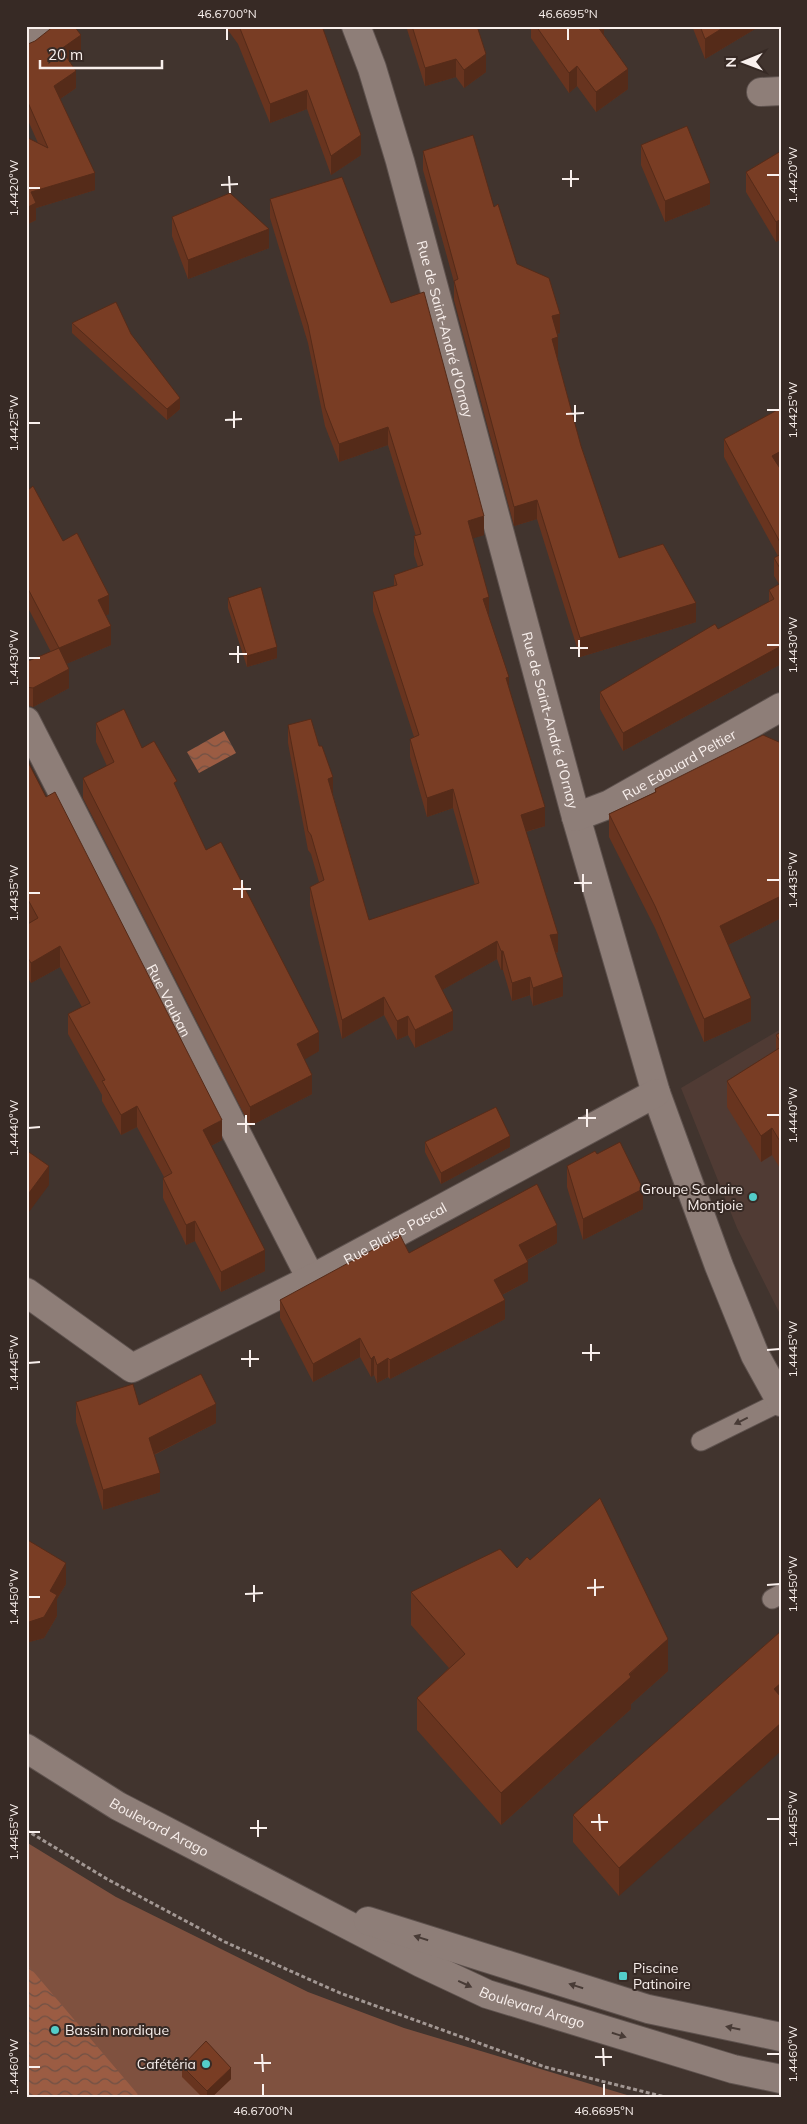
<svg xmlns="http://www.w3.org/2000/svg" width="807" height="2124" viewBox="0 0 807 2124" font-family="Mulish,sans-serif">
  <defs>
    <pattern id="water-waves" width="16" height="10" patternUnits="userSpaceOnUse" patternTransform="scale(1.25)"><rect width="16" height="10" fill="#9b5c43"/><path d="M0 5q4-4 8 0t8 0" fill="none" stroke="#6f5145"/></pattern>
  </defs>
  <rect width="100%" height="100%" fill="#41342e"/>
  <path fill="#503b34" d="M781 1029V1316L737 1228 681 1088Z"/>
  <path fill="#7f513f" d="M26 1842 116 1897 308 1992 404 2028 637 2098H26Z"/>
  <path fill="url(#water-waves)" d="M224 731 236 753 199 773 187 752Z
    M26 1963 141 2098H26Z"/>
  <g fill="none" stroke-linecap="round" stroke-linejoin="round">
    <g stroke="#5e524e" stroke-width="21">
      <path id="service" d="M701 1441 780 1402
        M772 1599 781 1594"/>
    </g>
    <g stroke="#5e524e" stroke-width="30">
      <g id="minor">
        <path id="s1" d="M356 26 372 68 400 161 576 817 656 1093 719 1266 755 1355 781 1402"/>
        <path d="M26 46 54 26"/>
        <path d="M761 92 781 91"/>
        <path id="s2" d="M26 721 311 1279"/>
        <path id="s3" d="M576 817 610 804 781 707"/>
        <path id="s4" d="M26 1292 132 1368 311 1279 656 1093"/>
      </g>
    </g>
    <g stroke="#5e524e" stroke-width="30">
      <g id="secondary">
        <path id="s5" d="M26 1748 118 1806 421 1963 487 1994 733 2069 781 2079"/>
        <path d="M368 1921 648 2009 781 2037"/>
      </g>
    </g>
    <path stroke="#a29793" stroke-width="3" stroke-dasharray="4 2.5" stroke-linecap="butt" d="M26 1830 107 1879 225 1942 340 1993 545 2067 669 2098"/>
    <use href="#service" stroke="#8e7e78" stroke-width="19"/>
    <use href="#minor" stroke="#8e7e78" stroke-width="28"/>
    <use href="#secondary" stroke="#8e7e78" stroke-width="28"/>
  </g>
  <path fill="#68341f" d="M225 26H322L361 155 331 175 307 109 270 123 238 44Z
    M406 26H477L486 72 464 88 456 77 425 86Z
    M531 26H604V36L628 89 596 112 577 86 569 93 531 38Z
    M692 26H760L705 59Z
    M26 44 81 52 69 61 76 88 60 99 95 190 36 208V220L26 225 38 143 26 116Z
    M641 145 710 204 665 222 641 165Z
    M423 151 494 207 517 264 560 333 557 334 558 357H557L581 446 619 558 696 622 580 657 537 519 514 526 454 300V282L423 170Z
    M781 151V239L776 242 746 192V172Z
    M270 199 391 303 484 535 473 538 489 616 509 689 545 826 526 832 558 952 556 953 563 996 533 1006 530 995 512 1001 503 970H501L497 959 442 990 453 1030 415 1048 408 1035 397 1040 384 1015 342 1039 310 905V887L319 882 311 854 308 850 288 743V725L333 795 369 920 475 885 453 808 427 817 410 757V739L414 737 373 611V592L394 586V575L418 567 414 555V536H416L388 445 339 462 325 426 308 343 270 218Z
    M172 217 269 248 188 279 172 236Z
    M72 323 131 334 180 409 167 420 72 333Z
    M724 439 781 470V664L623 751 600 709V692L769 602V590L779 584 774 576V558L778 556 724 457Z
    M26 487 63 541 109 614 106 615 111 645 66 664 69 688 33 707 26 705V662L51 652 26 604Z
    M228 598 277 658 247 667 228 608Z
    M96 723 142 748 177 789 206 850 319 1051 304 1059 312 1094 250 1126 83 798V778L107 766 96 742Z
    M781 743V918L728 945 751 1021 704 1042 655 928 609 837V814L655 792V789Z
    M26 758 222 1140 211 1146 265 1271 221 1292 195 1241 186 1245 163 1198V1178L164 1177 137 1127 121 1135 102 1101V1095L68 1034V1014L82 1007 60 967 31 983 26 975V925L30 923 26 916Z
    M781 1032V1170L772 1155 761 1162 727 1107V1081L776 1050V1035Z
    M425 1142 510 1147 441 1184 425 1152Z
    M597 1154 643 1209 583 1240 567 1187V1166Z
    M557 1243 527 1260 528 1281 502 1295 505 1319 390 1379 388 1377 377 1383 374 1375 371 1377 360 1357 313 1382 280 1318V1300L409 1253Z
    M76 1402 139 1405 216 1423 154 1455 160 1492 103 1510 76 1422Z
    M26 1539 66 1584 57 1599V1616L44 1638 29 1642 26 1640Z
    M530 1560 668 1671 631 1704V1709L501 1825 417 1730V1698L449 1668 411 1625V1592L517 1568Z
    M781 1631 619 1896 573 1842V1815Z
    M182 2066 231 2079 211 2098H203L182 2077Z"/>
  <path fill="#552b19" d="M599 26H604V42L598 27Z
    M726 26H760L705 59V39Z
    M81 35V52L61 67V49Z
    M486 54V72L464 88V70Z
    M456 59V77L425 86V68Z
    M577 66V86L569 93V73Z
    M628 69V89L596 112V92Z
    M76 71V88L54 103V86Z
    M307 90V109L270 123V104Z
    M361 135V155L331 175V156Z
    M95 173V190L36 208V220L26 225V208L31 192Z
    M710 183V204L665 222V201Z
    M781 219V239L776 242V222Z
    M269 229V248L188 279V260Z
    M560 314V333L552 335V316Z
    M558 337V357L552 359V339Z
    M180 398V409L167 420V409Z
    M388 427V445L339 462V444Z
    M781 451V469L772 474V456Z
    M537 500V519L514 526V507Z
    M484 516V535L468 540V521Z
    M109 595V614L98 619V600Z
    M489 597V616L483 599Z
    M696 603V622L580 657V638Z
    M111 626V645L59 667V648Z
    M781 646V664L623 751V733Z
    M277 647V658L247 667V656Z
    M69 669V688L33 707V688Z
    M509 677V696L506 678Z
    M333 777V795L328 779Z
    M453 789V808L427 817V798Z
    M545 807V826L521 833V815Z
    M781 896V918L720 949V926Z
    M558 934V952L550 954V935Z
    M497 941V959L435 994V976Z
    M60 946V967L31 983V963Z
    M501 951H503V970H501Z
    M530 977V995L512 1001V983Z
    M563 977V996L533 1006V988Z
    M384 997V1015L342 1039V1020Z
    M751 998V1021L704 1042V1019Z
    M453 1011V1030L415 1048V1030Z
    M408 1016V1035L397 1040V1021Z
    M319 1032V1051L297 1064V1044Z
    M312 1075V1094L250 1126V1107Z
    M137 1106V1127L121 1135V1115Z
    M222 1120V1140L203 1150V1130Z
    M772 1128V1155L761 1162V1136Z
    M510 1136V1147L441 1184V1173Z
    M49 1166V1185L26 1216V1197Z
    M643 1189V1209L583 1240V1219Z
    M195 1221V1241L186 1245V1225Z
    M557 1225V1243L519 1264V1245Z
    M265 1250V1271L221 1292V1272Z
    M528 1262V1281L494 1299V1280Z
    M505 1300V1319L390 1379V1360Z
    M360 1338V1357L313 1382V1364Z
    M374 1356V1375L371 1377V1359Z
    M388 1358V1377L377 1383V1365Z
    M216 1404V1423L149 1457V1438Z
    M160 1473V1492L103 1510V1490Z
    M66 1563V1584L57 1599V1616L44 1638 29 1642V1622L50 1591Z
    M668 1639V1671L631 1704V1709L501 1825V1793Z
    M781 1683V1710L774 1689Z
    M781 1723V1751L619 1896V1868Z
    M231 2068V2079L211 2098H207V2091Z"/>
  <path fill="#793d24" stroke="#552b19" d="M54 26H74L81 35 61 49 76 71 54 86 95 173 31 192 36 203 26 208V137L48 148 26 98V44H28L35 41Z
    M239 26H322L361 135 331 156 307 90 270 104Z
    M412 26H477L486 54 464 70 456 59 425 68Z
    M536 26H599L598 27 628 69 596 92 577 66 569 73Z
    M700 26H726L705 39Z
    M687 126 710 183 665 201 641 145Z
    M473 135 494 207 498 204 517 264 549 278 560 314 552 316 558 337 552 339 581 446 619 558 663 544 696 603 580 638 537 500 514 507 454 281 458 279 423 151Z
    M781 151V219L776 222 746 172Z
    M342 177 391 303 424 292 484 516 468 521 489 597 483 599 509 677 506 678 545 807 521 815 558 934 550 935 563 977 533 988 530 977 512 983 503 951H501L497 941 435 976 453 1011 415 1030 408 1016 397 1021 384 997 342 1020 310 887 324 880 311 835 308 831 288 725 311 719 319 746H322L333 777 328 779 369 920 479 883 453 789 427 798 410 739 419 735 373 592 397 585 394 575 423 565 414 536 421 534 388 427 339 444 325 408 308 325 270 199Z
    M230 193 269 229 188 260 172 217Z
    M116 302 131 334 180 398 167 409 72 323Z
    M781 408V451L772 456 781 470V544L724 439Z
    M33 486 63 541 77 533 109 595 98 600 111 626 59 648 69 669 33 688 26 687V662L59 648 26 585V487L28 490Z
    M781 554V570L774 558Z
    M781 583V646L623 733 600 692 715 624 718 629 774 599 769 590Z
    M261 587 277 647 247 656 228 598Z
    M124 709 142 748 154 741 177 781 174 783 206 850 221 842 319 1032 297 1044 312 1075 250 1107 83 778 114 762 96 723Z
    M763 735 781 743V896L720 926 751 998 704 1019 655 906 609 814 656 792 655 789Z
    M26 758 46 797 55 792 222 1120 203 1130 265 1250 221 1272 195 1221 186 1225 163 1178 172 1173 137 1106 121 1115 102 1081 105 1080 68 1014 90 1003 60 946 31 963 26 955V925L38 918 26 896V830L29 828H26Z
    M781 1032V1043L776 1035Z
    M781 1047V1143L772 1128 761 1136 727 1081Z
    M496 1107 510 1136 441 1173 425 1142Z
    M620 1142 643 1189 583 1219 567 1166 595 1151 597 1154Z
    M26 1150 49 1166 26 1197Z
    M537 1184 557 1225 519 1245 528 1262 494 1280 505 1300 390 1360 388 1358 377 1365 374 1356 371 1359 360 1338 313 1364 280 1300 400 1235 409 1253Z
    M201 1374 216 1404 149 1438 160 1473 103 1490 76 1402 133 1384 139 1405Z
    M600 1498 668 1639 629 1674 631 1677 501 1793 417 1698 465 1654 411 1592 500 1549 517 1568 527 1557 530 1560Z
    M26 1539 66 1563 50 1591 57 1595 44 1617 29 1622 26 1620Z
    M781 1631V1683L774 1689 781 1697V1723L619 1868 573 1815Z
    M206 2041 231 2068 207 2091 182 2066Z"/>
  <defs><path id="oneway-solid" d="M-6-.8H1V-3.2L6.5 0L1 3.2V.8H-6Z" transform="scale(1.25)"/></defs>
  <g fill="#483b36">
    <use href="#oneway-solid" transform="translate(741 1421) rotate(154)"/>
    <use href="#oneway-solid" transform="translate(421 1938) rotate(-162)"/>
    <use href="#oneway-solid" transform="translate(465 1984) rotate(25)"/>
    <use href="#oneway-solid" transform="translate(576 1986) rotate(-163)"/>
    <use href="#oneway-solid" transform="translate(733 2028) rotate(-168)"/>
    <use href="#oneway-solid" transform="translate(619 2035) rotate(17)"/>
  </g>
  <path fill="none" stroke="#f9f0ed" stroke-width="2" d="M227 28V40M568 28V40M571 170V187M767 175H780M229 176 230 193M562 179H579M221 185 238 184M28 188H40M575 405V422M767 410H780M234 411V428M566 414 584 413M225 420 242 419M28 423H40M579 640V657M767 645H780M238 646V663M570 648H588M229 654H247M28 658H40M583 874V892M242 880V898M767 880H780M574 883H592M233 889H251M28 893H40M587 1109V1127M246 1115V1133M767 1115H780M578 1118H596M237 1124H255M28 1128 40 1127M591 1344V1361M250 1350V1367M767 1350 780 1349M582 1353H600M241 1359H259M28 1363 40 1362M595 1579V1596M254 1585V1602M767 1585 780 1584M587 1588 604 1587M245 1594 263 1593M28 1597H40M599 1814 600 1831M767 1819H780M258 1820V1837M591 1822H608M250 1828H267M28 1832H40M603 2048 604 2066M262 2054 263 2072M767 2054H780M595 2057H612M254 2063H271M28 2067H40M263 2084V2096M604 2084V2096"/>
  <g fill="#53cdc9" stroke="#372a25" stroke-width="2">
    <circle cx="753" cy="1197" r="5"/>
    <rect x="618" y="1971" width="10" height="10" rx="2.5"/>
    <circle cx="55" cy="2030" r="5"/>
    <circle cx="206" cy="2064" r="5"/>
  </g>
  <g text-anchor="middle" dominant-baseline="central" stroke-width="4" stroke-linejoin="round" paint-order="stroke">
    <g font-size="14" fill="#f9f0ed" stroke="#372a25">
      <text stroke="none"><textPath href="#s1" startOffset="316">Rue de Saint-André d'Ornay</textPath></text>
      <text stroke="none"><textPath href="#s1" startOffset="721">Rue de Saint-André d'Ornay</textPath></text>
      <text stroke="none"><textPath href="#s3" startOffset="116">Rue Edouard Peltier</textPath></text>
      <text stroke="none"><textPath href="#s2" startOffset="314">Rue Vauban</textPath></text>
      <text stroke="none"><textPath href="#s4" startOffset="426">Rue Blaise Pascal</textPath></text>
      <text stroke="none"><textPath href="#s5" startOffset="155">Boulevard Arago</textPath></text>
      <text stroke="none"><textPath href="#s5" startOffset="570">Boulevard Arago</textPath></text>
    </g>
    <g font-size="14" fill="#f9f0ed" stroke="#372a25" text-anchor="end">
      <text x="743" y="1189">Groupe Scolaire<tspan x="743" dy="16">Montjoie</tspan></text>
      <text x="633" y="1968" text-anchor="start">Piscine<tspan x="633" dy="16">Patinoire</tspan></text>
      <text x="65" y="2030" text-anchor="start">Bassin nordique</text>
      <text x="196" y="2064">Cafétéria</text>
    </g>
  </g>
  <rect width="807" height="2124" fill="none" stroke="#372a25" stroke-width="55"/>
  <g transform="translate(744 62) rotate(269)" stroke="#372a25" stroke-width="4" paint-order="stroke">
  <path d="M0-4L9 19L0 12L-9 19Z" fill="#f9f0ed"/>
  <text y="-8" font-size="14" font-weight="bold" text-anchor="middle" fill="#f9f0ed">N</text>
  </g>
  <path d="M40 60v8h122v-8" fill="none" stroke="#f9f0ed" stroke-width="2.5"/>
  <text x="48" y="60" font-size="15" fill="#f9f0ed" stroke="#372a25" stroke-width="4" paint-order="stroke">20 m</text>
  <rect x="28" y="28" width="752" height="2068" fill="none" stroke="#f9f0ed" stroke-width="2"/>
  <g font-size="12" text-anchor="middle" fill="#f9f0ed">
    <text x="227" y="18">46.6700°N</text>
    <text x="568" y="18">46.6695°N</text>
    <text transform="translate(793 175) rotate(-90)" y="4">1.4420°W</text>
    <text transform="translate(14 188) rotate(-90)" y="4">1.4420°W</text>
    <text transform="translate(793 410) rotate(-90)" y="4">1.4425°W</text>
    <text transform="translate(14 423) rotate(-90)" y="4">1.4425°W</text>
    <text transform="translate(793 645) rotate(-90)" y="4">1.4430°W</text>
    <text transform="translate(14 658) rotate(-90)" y="4">1.4430°W</text>
    <text transform="translate(793 880) rotate(-90)" y="4">1.4435°W</text>
    <text transform="translate(14 893) rotate(-90)" y="4">1.4435°W</text>
    <text transform="translate(793 1115) rotate(-90)" y="4">1.4440°W</text>
    <text transform="translate(14 1128) rotate(-90)" y="4">1.4440°W</text>
    <text transform="translate(793 1349) rotate(-90)" y="4">1.4445°W</text>
    <text transform="translate(14 1363) rotate(-90)" y="4">1.4445°W</text>
    <text transform="translate(793 1584) rotate(-90)" y="4">1.4450°W</text>
    <text transform="translate(14 1597) rotate(-90)" y="4">1.4450°W</text>
    <text transform="translate(793 1819) rotate(-90)" y="4">1.4455°W</text>
    <text transform="translate(14 1832) rotate(-90)" y="4">1.4455°W</text>
    <text transform="translate(793 2054) rotate(-90)" y="4">1.4460°W</text>
    <text transform="translate(14 2067) rotate(-90)" y="4">1.4460°W</text>
    <text x="263" y="2115">46.6700°N</text>
    <text x="604" y="2115">46.6695°N</text>
  </g>
</svg>
